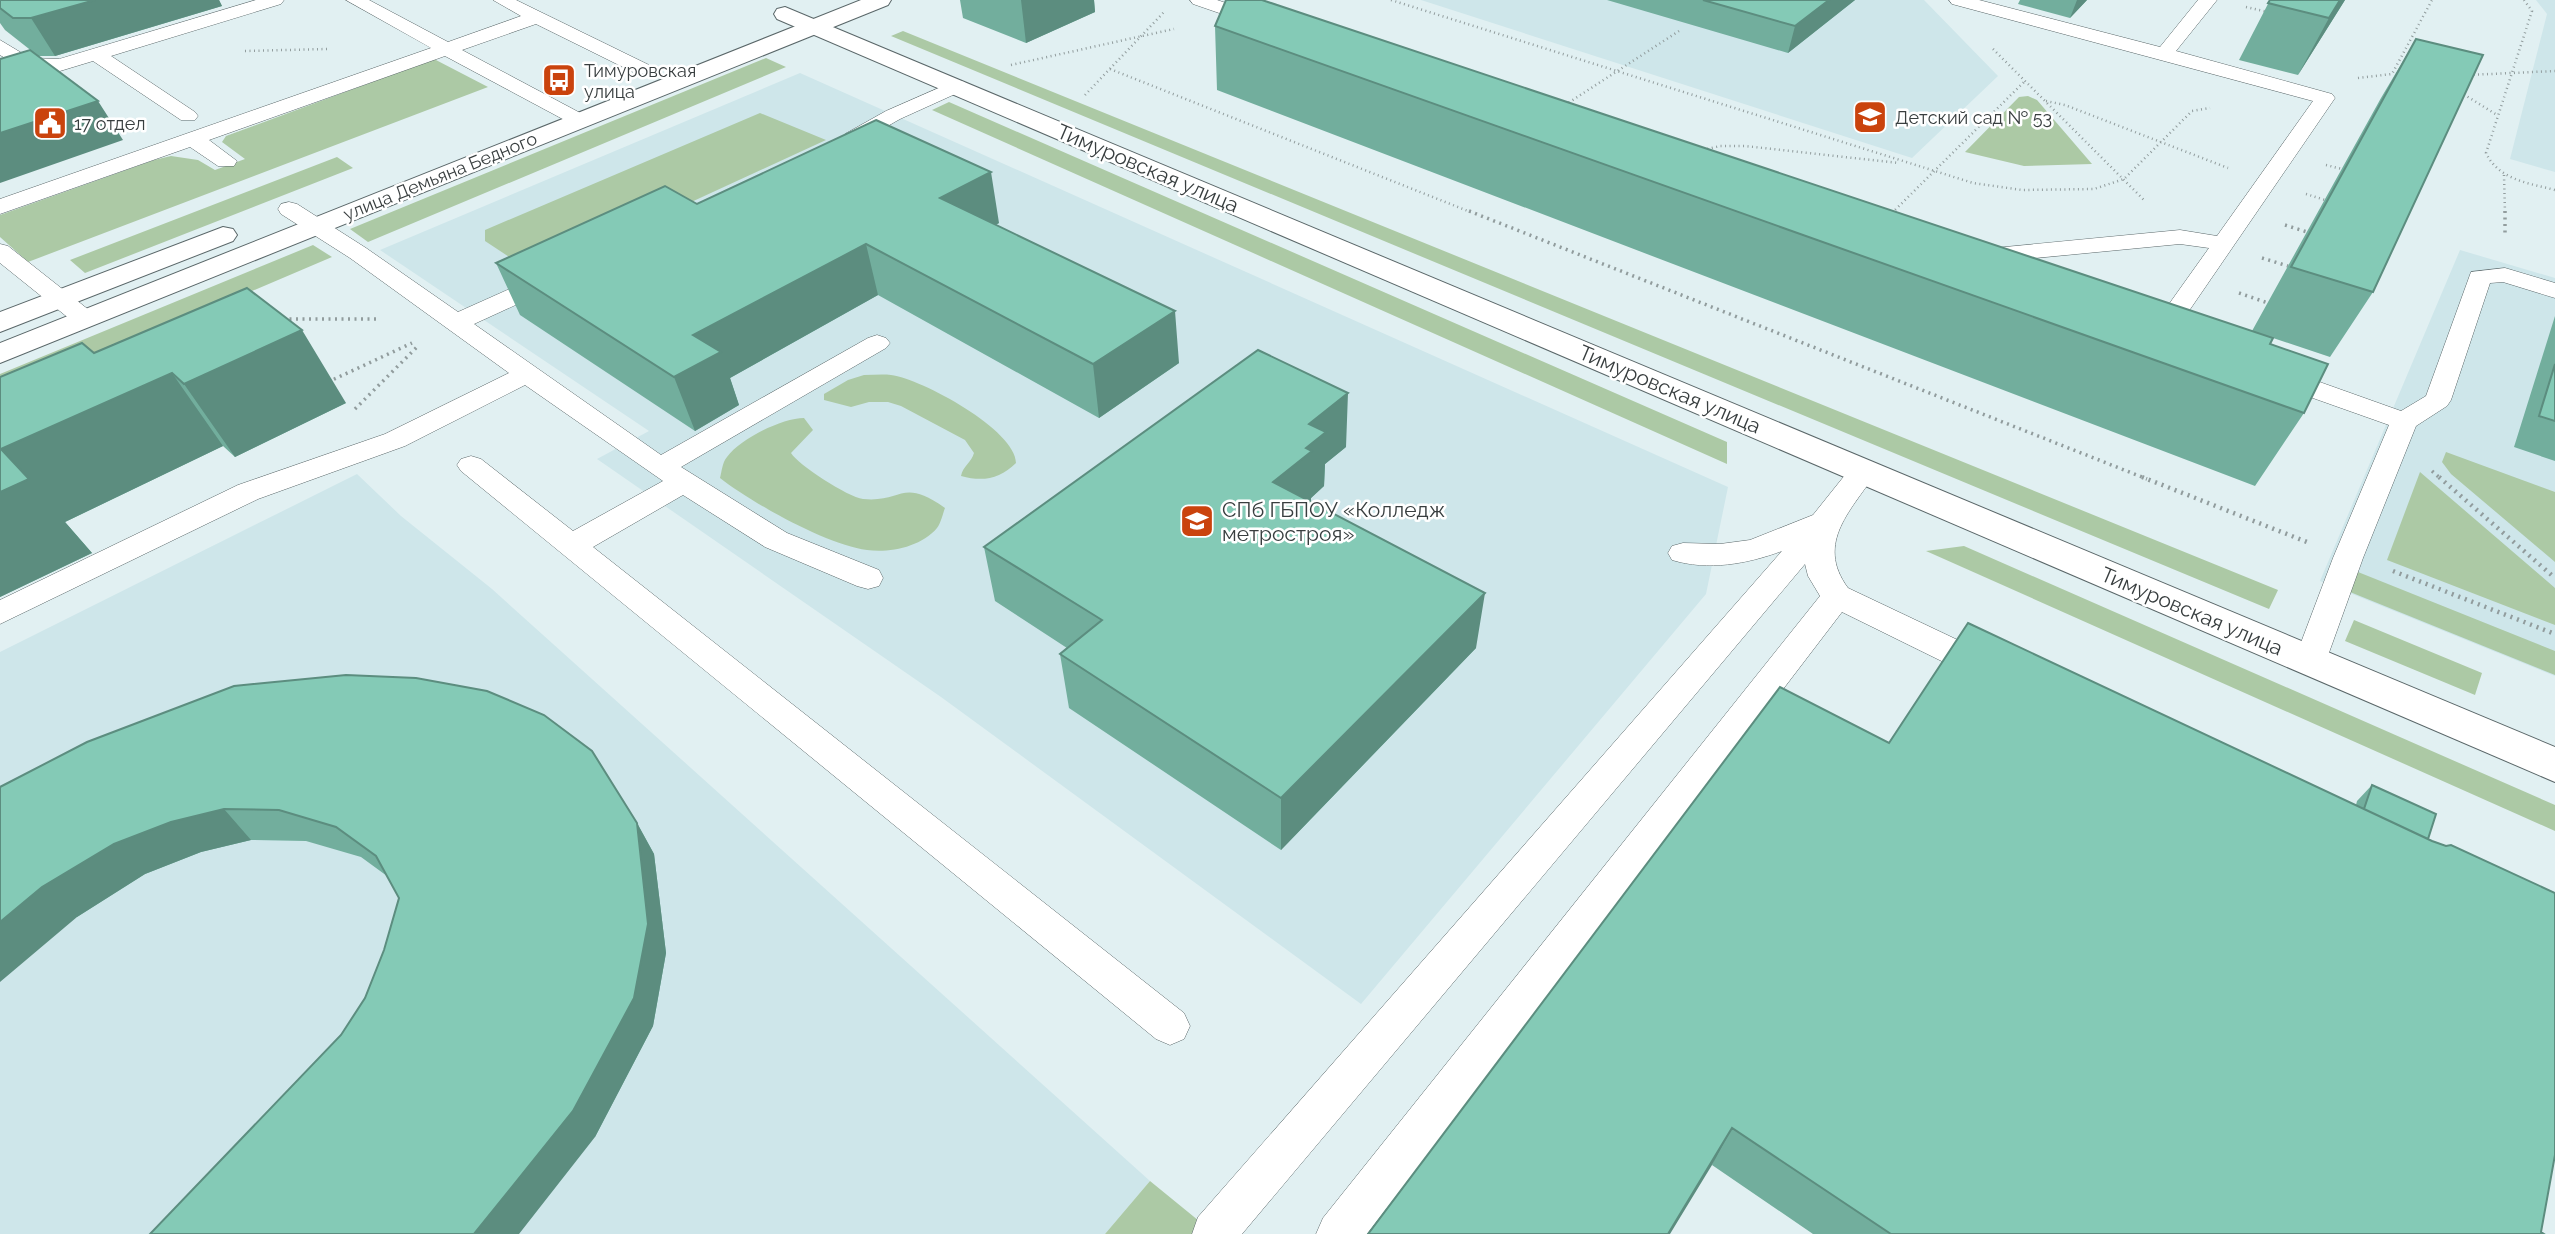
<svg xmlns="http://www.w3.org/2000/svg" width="2555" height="1234" viewBox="0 0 2555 1234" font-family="Raleway,sans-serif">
  <rect width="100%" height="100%" fill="#e1f0f2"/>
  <path fill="#cee6ea" d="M1421 0H1924L1998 76 1912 158Z
    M2536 0H2555V172L2510 159 2547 14Z
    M800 73 1728 487 1706 594 1361 1004 941 697 597 459 649 431 380 250Z
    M2460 250 2555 278V676L2320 581Z
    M357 474 401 516 492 589 1150 1181 1105 1234H0V652Z"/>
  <path fill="#acc9a5" d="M903 31 2278 590 2269 609 891 36Z
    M766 58 786 67 368 242 350 229Z
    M434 59 488 87 28 262 0 237V215L154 160 171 156 198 160 215 170 245 159 222 142 226 136Z
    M2028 96 2037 100 2092 164 2024 166 1965 152 2019 97Z
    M949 102 1727 442V464L932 110Z
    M760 113 826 140 535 274 485 241V230Z
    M337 157 353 168 85 273 70 260Z
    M313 245 332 257 0 398V374Z
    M864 375C873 375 883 374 891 375 922 379 1016 430 1016 463 1000 479 983 482 961 476 963 466 971 463 974 453L965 440 901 406 888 402H869L851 407 824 400V394L848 380Z
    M804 418 813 430 791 453C798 465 848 497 863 499 903 503 901 477 945 508 943 513 941 523 937 528 921 547 890 553 867 550 827 545 752 503 720 478 722 471 722 463 727 457 740 439 782 418 804 418Z
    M2446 452 2555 492V562L2451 474 2442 462Z
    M2420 472 2555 588V625L2387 560Z
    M1964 546 2555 805V831L1926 551Z
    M2358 572 2555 651V675L2350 592Z
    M2354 620 2482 673 2475 695 2345 641Z
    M1150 1181 1215 1234H1105Z"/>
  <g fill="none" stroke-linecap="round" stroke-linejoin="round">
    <g stroke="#5a6769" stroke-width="1">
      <path id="service" d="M256 0H284L281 4 111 56 195 112 198 116 195 120H181L93 61 60 71 25 70 0 55V40L30 58 59 59Z
        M346 0H369L448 42 521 16 493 0H516L649 65 652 69 649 73H635L536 24 462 50 586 116 589 120 586 124H572L445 56 209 140 237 161 234 166H218L190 147 0 214V199L431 48Z
        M1190 0H1217L1271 18 1273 22 1271 26H1257L1193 4Z
        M1949 0H1979L2160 47 2198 0H2217L2176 51 2332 94 2335 98 2169 340 2160 343 2151 340 2147 335 2209 248 2180 244 1974 264 1966 262 1962 257 1966 252 1974 250 2180 230 2217 236 2313 101 1952 4Z
        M957 80 964 82 967 86 964 90 900 119 863 140 866 149 863 154H847L841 138 845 134 886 111Z
        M289 202 297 204 366 248 458 312 541 275 550 273 559 275 562 280 559 285 474 324 661 455 868 338 877 335 886 338 890 343 886 348 681 467 787 533 879 570 883 578 879 586 868 589 857 586 765 547 683 495 593 547 1184 1013 1190 1026 1184 1039 1170 1045 1156 1039 461 471 457 465 461 459 471 456 481 459 573 531 663 481 525 385 405 446 258 499 0 624V600L238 485 385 434 509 373 350 258 281 214 278 209 281 204Z
        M0 244 8 246 94 314 97 319 94 324 85 326 76 324 0 263Z
        M2505 268 2555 283V298L2503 282 2490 283 2451 400 2447 406 2416 426 2363 558 2326 661 2321 670 2310 673 2299 670 2294 661 2333 558 2389 425 2265 381 2261 375 2265 369 2274 367 2283 369 2401 411 2426 396 2471 272Z
        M1863 462 1873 465 1877 471C1853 509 1814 542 1848 588L2002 661 2006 670 2002 679 1990 682 1978 679 1842 612 1367 1234H1316L1323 1218 1820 596 1808 576 1805 564 1242 1234H1192L1198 1217 1782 551C1747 564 1708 571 1672 560L1668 553 1672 546 1683 543 1720 544 1750 540 1813 515 1853 465Z"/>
    </g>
    <g stroke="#5a6769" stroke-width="2">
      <path id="minor" d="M785 7 2555 747V782L777 19 774 14 777 9Z"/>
    </g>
    <g stroke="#5a6769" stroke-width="2">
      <path id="tertiary" d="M861 0H891L888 5 0 363V343Z
        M223 227 233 229 237 235 233 241 0 332V312Z"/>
    </g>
    <path stroke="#919c9d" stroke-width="2.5" stroke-dasharray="1 3.5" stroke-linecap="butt" d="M1391 0 1973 183 2022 190 2094 189 2124 179 2192 111 2210 108
      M2524 0 2532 11 2486 153C2499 180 2528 183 2555 190
      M2246 7 2268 12
      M1993 49 2145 201
      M245 51 327 49
      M1011 65 1174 29
      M1110 69 1473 213
      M2469 75 2555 71
      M2358 78 2392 74 2432 0
      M2460 92 2497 115
      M1085 95 1164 12
      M2046 101 2065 105 2228 168
      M1565 105 1679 31
      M1703 150 1720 146H1745L1899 163
      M2326 165 2342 169
      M2504 175 2505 213
      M2306 194 2325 200
      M1892 213 2025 81"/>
    <path stroke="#919c9d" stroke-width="3.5" stroke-dasharray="2 4.5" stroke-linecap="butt" d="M1469 211 2147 479
      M2505 211V237
      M1890 214 1893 211
      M2285 225 2307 232
      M2262 258 2288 266
      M2239 293 2268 303
      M283 319H379
      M328 382 412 343
      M355 409 418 346
      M2432 471 2441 479"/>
    <path stroke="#919c9d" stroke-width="4.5" stroke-dasharray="2 5" stroke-linecap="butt" d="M2142 477 2307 542
      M2439 477 2555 578
      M2393 571 2555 634"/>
    <use href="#service" fill="#fff" fill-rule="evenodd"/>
    <use href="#minor" fill="#fff" fill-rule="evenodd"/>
    <use href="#tertiary" fill="#fff" fill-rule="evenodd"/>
  </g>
  <path fill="#72ae9d" d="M0 0H219L222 6 55 56H38L5 30 0 23Z
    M960 0H1094L1095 12 1026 43 963 18Z
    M1607 0H1855L1788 53Z
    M2020 0H2087L2070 18 2018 4Z
    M2270 0H2345L2298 75 2239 60Z
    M1215 26 2270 344 2304 413 2255 486 1217 90Z
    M2416 39 2373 292 2330 357 2252 331 2381 98Z
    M697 204 999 223 995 225 1179 363 1099 418 878 295 730 378 739 405 695 431 520 315 496 263Z
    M2555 316V461L2514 447Z
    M94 353 346 403 235 457 223 446 65 522 92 553 0 597V377Z
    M1346 447 1325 464 1324 486 1311 498V502L1476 648 1281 850 1069 708 1060 654 1067 648 995 601 984 547Z
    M1889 743 2356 805 2357 801 2372 785 2428 839 2446 846 2541 1232 2544 1234H1813L1712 1165Z
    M0 787 637 823 654 854 666 953 653 1026 595 1137 341 1035 365 998 384 950 399 898 387 876 361 857 306 841 251 840 201 852 145 874 77 917Z"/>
  <path fill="#5c8d7f" d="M95 0H219L222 6 55 56 31 18Z
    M1021 0H1094L1095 12 1026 43Z
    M1829 0H1855L1788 53 1795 26Z
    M2077 0H2087L2070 18Z
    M2340 0H2345L2298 75 2329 18Z
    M98 101 123 140 0 183V133Z
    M991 172 999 223 950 249 940 198Z
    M866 244 878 295 730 378 739 405 695 431 674 377 693 335Z
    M1175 311 1179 363 1099 418 1093 364Z
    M302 330 346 403 235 457 184 384Z
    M172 373 223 446 65 522 92 553 0 597V492L1 449Z
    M1348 393 1346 447 1325 464 1324 486 1311 498V505L1273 482 1309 424Z
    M1485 593 1476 648 1281 850V798Z
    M224 809 251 840 201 852 145 874 77 917 0 982V922L42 887 114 844 171 822Z
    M637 823 654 854 666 953 653 1026 595 1137 519 1234H474Z
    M1732 1128 1712 1165 1670 1234H1668Z"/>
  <path fill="#84cab6" stroke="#5c8d7f" stroke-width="2" d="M0 0H95L31 18H13L0 8Z
    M1226 0H1262L2273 338 2270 344 2328 364 2304 413 1215 26Z
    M1703 0H1829L1795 26Z
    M2270 0H2340L2329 18 2268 3Z
    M2416 39 2483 55 2373 292 2291 267Z
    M30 50 98 101 0 133V59Z
    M876 120 991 172 940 198 1175 311 1093 364 866 244 693 335 721 352 674 377 496 263 665 186 697 204Z
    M247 288 302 330 184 384 172 373 1 449 29 479 0 492V377L82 343 94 353Z
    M1258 350 1348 393 1309 424 1326 432 1306 448 1312 451 1273 482 1485 593 1281 798 1060 654 1102 620 984 547Z
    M2555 364V421L2539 416Z
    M1968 623 2432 841 2446 846 2451 845 2555 893V1155L2541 1232 2544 1234H1891L1732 1128 1668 1234H1368L1780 687 1889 743Z
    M346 675 416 678 487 691 544 715 592 751 637 823 648 924 634 998 573 1111 474 1234H150L341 1035 365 998 384 950 399 898 376 856 336 827 279 810 224 809 171 822 114 844 42 887 0 922V787L87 742 234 686Z
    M2372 785 2436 814 2428 839 2364 809Z"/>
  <defs>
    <g id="bus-square" transform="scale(1.75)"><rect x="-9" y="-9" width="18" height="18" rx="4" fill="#ca430d" stroke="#fff"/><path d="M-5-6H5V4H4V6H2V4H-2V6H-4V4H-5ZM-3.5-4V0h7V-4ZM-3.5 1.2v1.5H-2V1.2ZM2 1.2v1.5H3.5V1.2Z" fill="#fff"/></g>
    <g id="school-square" transform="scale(1.75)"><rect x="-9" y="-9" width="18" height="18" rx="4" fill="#ca430d" stroke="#fff"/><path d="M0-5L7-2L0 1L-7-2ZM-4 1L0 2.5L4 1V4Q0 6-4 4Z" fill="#fff"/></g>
    <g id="civic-square" transform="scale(1.75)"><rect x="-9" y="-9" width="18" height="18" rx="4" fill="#ca430d" stroke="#fff"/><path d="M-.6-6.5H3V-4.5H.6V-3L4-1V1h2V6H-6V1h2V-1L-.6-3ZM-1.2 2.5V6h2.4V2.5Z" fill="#fff"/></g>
    <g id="university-square" transform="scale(1.75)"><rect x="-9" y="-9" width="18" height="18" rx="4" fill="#ca430d" stroke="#fff"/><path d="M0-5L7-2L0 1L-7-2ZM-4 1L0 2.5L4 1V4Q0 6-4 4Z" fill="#fff"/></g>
  </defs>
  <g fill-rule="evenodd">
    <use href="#bus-square" x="559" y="80"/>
    <use href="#school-square" x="1870" y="117"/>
    <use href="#civic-square" x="50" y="123"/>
    <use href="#university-square" x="1197" y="521"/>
  </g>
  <g text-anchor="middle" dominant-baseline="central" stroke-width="5" stroke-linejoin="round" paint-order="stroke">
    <g font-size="18" fill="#383e3f" stroke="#fff" text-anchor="start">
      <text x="584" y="70">Тимуровская<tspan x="584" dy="21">улица</tspan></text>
      <text x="1895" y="117">Детский сад № 53</text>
      <text x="74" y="123">17 отдел</text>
    </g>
    <g font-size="18" fill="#383e3f" stroke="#fff">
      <text transform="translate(440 176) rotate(-22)">улица Демьяна Бедного</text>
    </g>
    <g font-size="21" fill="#383e3f" stroke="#fff">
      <text transform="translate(1148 168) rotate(23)">Тимуровская улица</text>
      <text transform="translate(1670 389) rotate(23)">Тимуровская улица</text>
      <text transform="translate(2192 611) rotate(23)">Тимуровская улица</text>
    </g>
    <g font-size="21" fill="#383e3f" stroke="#fff" text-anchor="start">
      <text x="1222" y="509">СПб ГБПОУ «Колледж<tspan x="1222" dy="24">метростроя»</tspan></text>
    </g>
  </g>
</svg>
